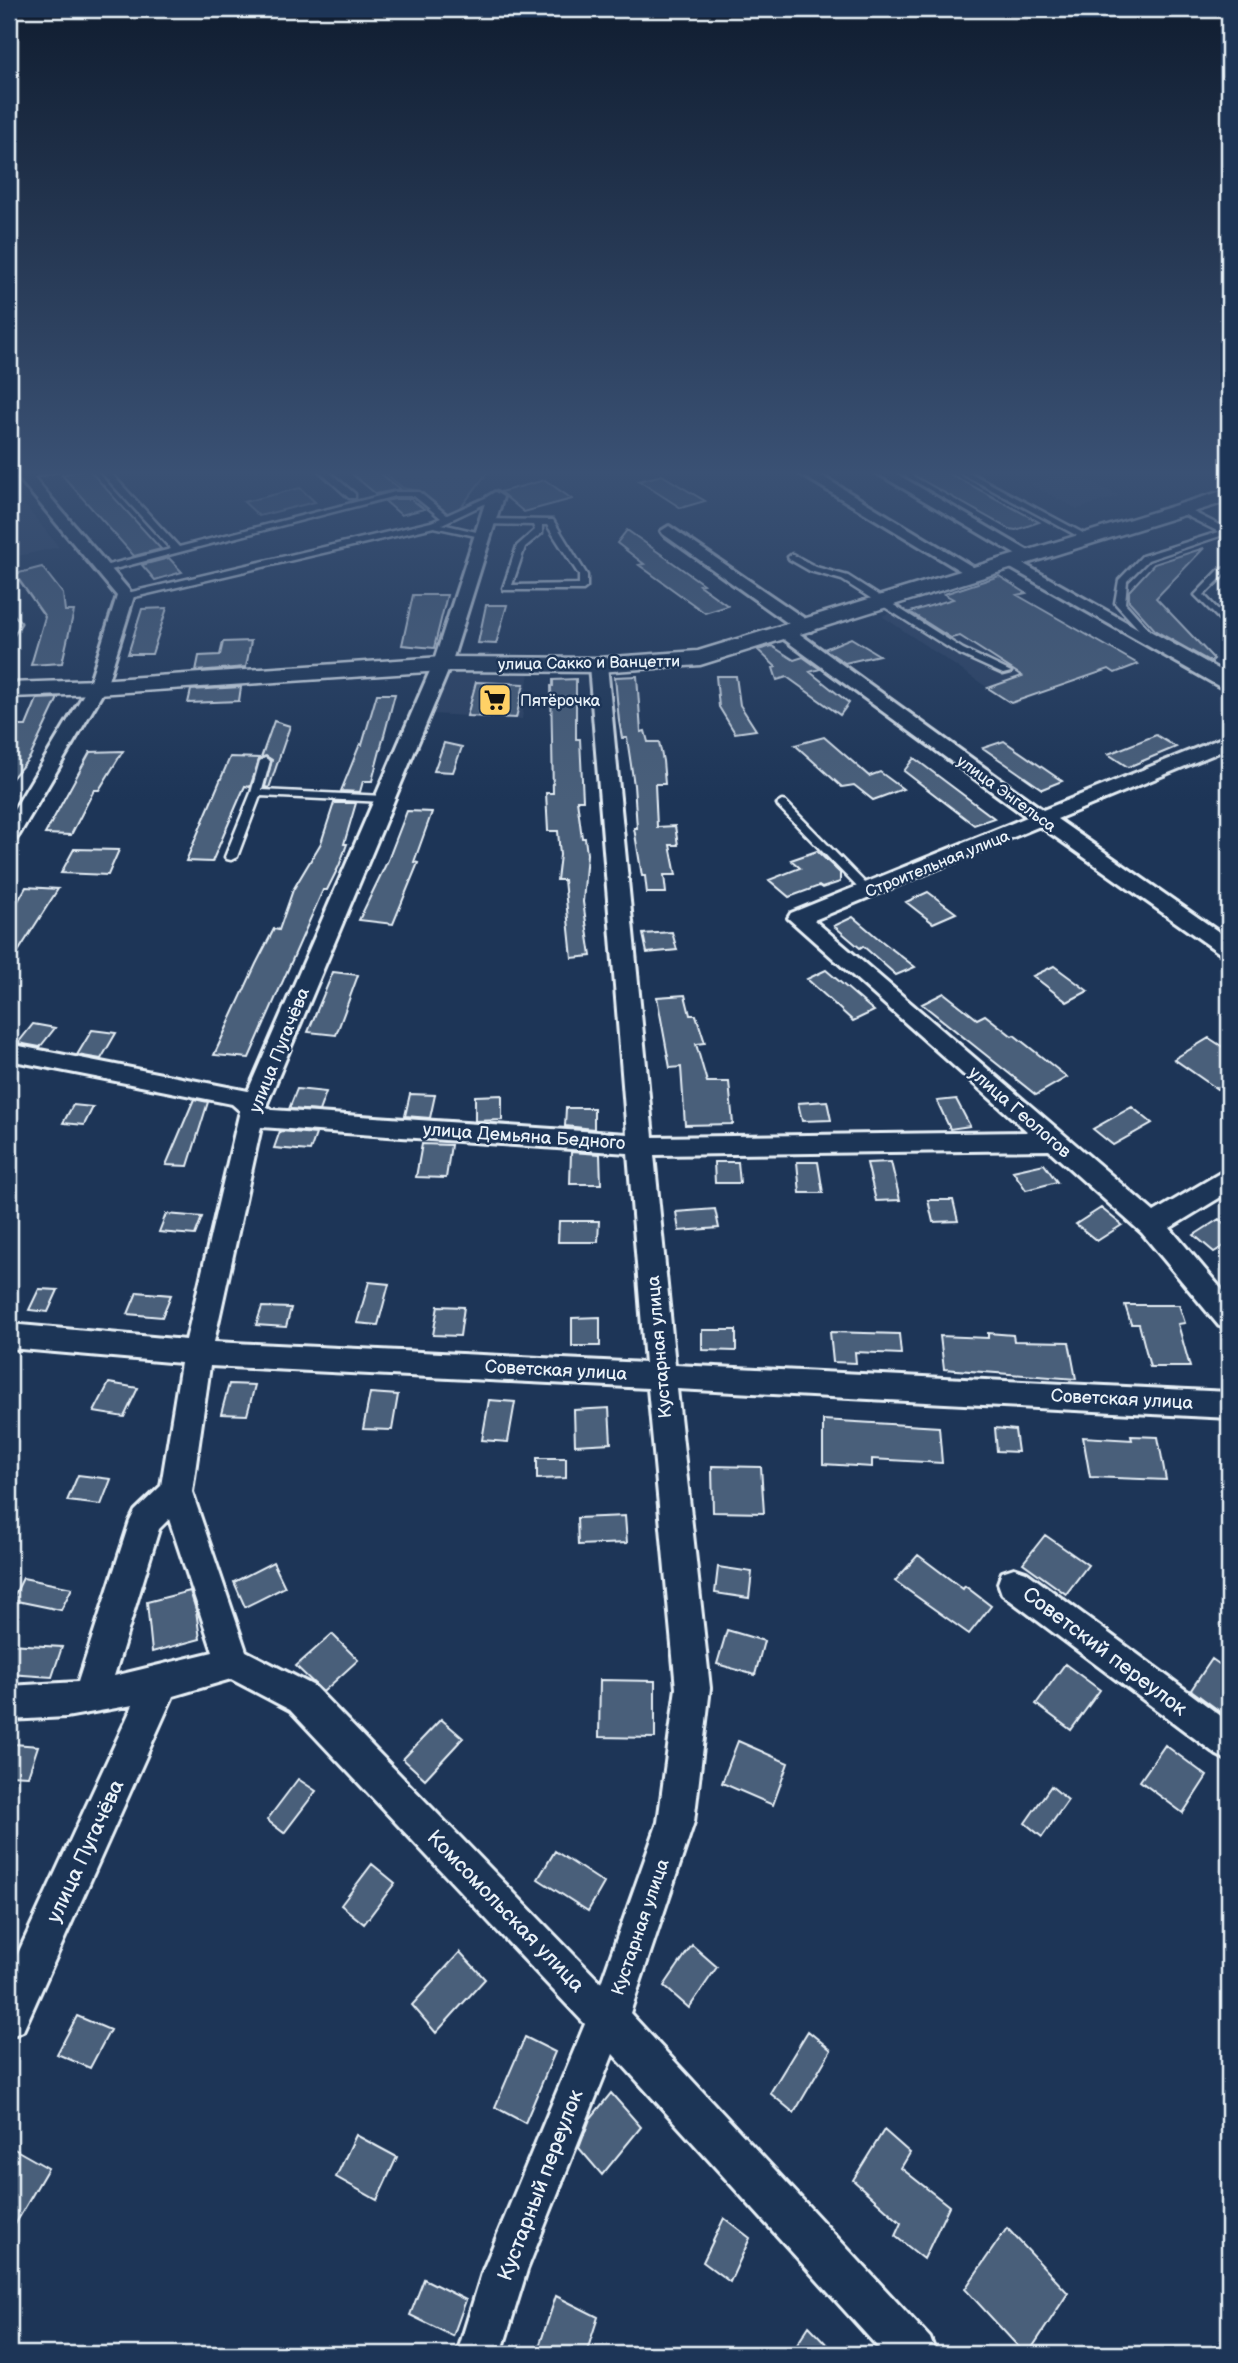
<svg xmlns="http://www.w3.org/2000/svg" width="1238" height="2363" viewBox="0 0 1238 2363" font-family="'Balsamiq Sans',sans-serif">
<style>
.built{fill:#2a4162}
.green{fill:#374d6c;stroke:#909fb2;stroke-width:2}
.building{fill:#495e7a;stroke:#e8f1f8;stroke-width:2}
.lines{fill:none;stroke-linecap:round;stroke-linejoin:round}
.service-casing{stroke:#e8f1f8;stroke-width:5}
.minor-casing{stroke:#e8f1f8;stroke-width:6}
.tertiary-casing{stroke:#e8f1f8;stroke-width:5}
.service{fill:#1d3557;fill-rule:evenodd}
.minor{fill:#1d3557;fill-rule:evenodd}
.tertiary{fill:#1d3557;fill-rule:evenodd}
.labels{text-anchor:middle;stroke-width:5;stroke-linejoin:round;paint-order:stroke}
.far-street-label{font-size:16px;fill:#e8f1f8;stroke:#1d3557}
.far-poi-label{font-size:16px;fill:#e8f1f8;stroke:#1d3557;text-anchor:start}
.street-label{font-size:18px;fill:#e8f1f8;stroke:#1d3557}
.near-street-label{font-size:21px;fill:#e8f1f8;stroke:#1d3557}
</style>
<rect width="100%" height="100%" fill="#1d3557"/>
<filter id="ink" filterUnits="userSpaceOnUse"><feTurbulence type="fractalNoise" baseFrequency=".0143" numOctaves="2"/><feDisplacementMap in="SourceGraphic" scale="14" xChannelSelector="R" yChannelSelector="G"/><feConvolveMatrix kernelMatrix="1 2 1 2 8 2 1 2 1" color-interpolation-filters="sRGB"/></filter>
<g filter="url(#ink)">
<!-- built -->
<path class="built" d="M1045,470h13l6,4 8,-2 47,24 -42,13 -47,-25 25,-8z
M9,486l50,61 -50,11z
M939,593l142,85 -68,27 -131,-89z
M451,668l78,4 -7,47 -90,-5z"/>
<!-- green -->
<path class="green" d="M381,470h108l-27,36 -13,8 -30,-23 -16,-3z
M300,488l15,14 -56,14 -15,-14z"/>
<!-- building -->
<path class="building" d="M81,470h8l72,79 -27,7 -72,-81z
M347,470h29l24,19 -24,5z
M904,470h39l96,52 -23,8 -7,-1z
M662,475l23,14 20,12 -24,7 -42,-27z
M545,480l27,19 -48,13 -24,-20z
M395,499h16l13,10 -23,6 -16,-14z
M627,530l76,54 -4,1 29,21 -23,7 -66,-48 5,-1 -27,-21z
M1204,548l-48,50 58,61 -3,3 -55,-31 -27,-30v-10l25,-27z
M169,558l13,14 -27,8 -13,-15z
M42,567l21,27 2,17h9l-12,52 -31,2 14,-48 -30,-43z
M999,576l27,17 -9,2 121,69 -23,9 -6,-4 -98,34 -23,-15 34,-12 -62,-40 -9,2 -41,-26 43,-13 -9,-5z
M413,595h34l-13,53 -32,-3z
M486,605h21l-11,39 -18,-1z
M167,608l-15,46h-24l14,-45z
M851,638l28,17 -34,8 -21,-14z
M251,641l-5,26 -50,4 3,-15 21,-1 3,-13z
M772,646l22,14 9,-3 17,12 -10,3 39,31 -9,12 -53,-38 -10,3 -4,-12 3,-1 -18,-17z
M637,676l4,56 4,-1 3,11h11l4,19 2,23h-10l2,43 18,-1 3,19h-8l6,30h-12l2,18h-19l-2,-17h-3l-8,-48h3l-3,-43 -7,-47h-5l-3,-17 -4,-44z
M716,676h20l4,29 16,25 -21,3 -16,-26z
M576,679v60h4l3,61h-6l5,38h3l2,16 -4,48 8,54 -19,2 -8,-78h-7l3,-25 -2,-24h-10l-2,-38h7l-2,-107h2v-6z
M476,682l48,2 -8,34 -49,-2z
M241,687l-2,14 -51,2 3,-13z
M377,694h18l-23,87h-9l-3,11 -19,-1 19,-47 2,1z
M58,698l-28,59 -21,25v-38l8,-18h9l11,-27z
M274,721l16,5 -21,62 -4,-1 7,-27 -6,-4 -5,2z
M1156,735l20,12 -48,20 -20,-13z
M824,737l45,39 11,-4 23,17 -30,11 -19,-15 -12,2 -47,-42z
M1004,741l58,40 -20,8 -59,-41z
M444,743l18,4 -9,25 -19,-1z
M123,751l-24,39h-5l-23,45 -26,-1 45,-82z
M230,757l30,1 -10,29 -5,-1 -5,11 -28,65 -26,-1z
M914,758l80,60 -20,7 -70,-54z
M334,803h22l-12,41h3l-8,22 -12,24h-4l-74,168 -35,-3 42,-91 18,-35 5,1 14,-40 28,-47z
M407,811l25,1 -18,50 4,1 -25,61 -34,-4 29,-60z
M74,849l45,1 -11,25 -47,-2z
M817,851l23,22v9l-18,6 -3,-2 -30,11 -20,-17 31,-12 -9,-8z
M26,887l32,2 -49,77v-49z
M928,892l28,21 -23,10 -27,-21z
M853,917l26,22 36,28 -19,8 -33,-29 -3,2 -26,-22z
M672,932l5,18 -30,3 -4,-19z
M1054,966l34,25 -21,11 -34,-26z
M826,970l48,41 -21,10 -46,-42z
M333,972l25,3 -22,60 -28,-3z
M944,993l33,26 8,-4 27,21 2,-1 53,42 -31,18 -114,-91z
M685,995l5,20h6l9,28 -9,1 11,38h22l4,42 -48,1 -4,-58 -11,1 -13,-71z
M33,1024l22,4 -15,19 -22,-4z
M92,1030l24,3 -15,26 -24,-4z
M1209,1038l20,13v30l-12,8 -43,-30z
M297,1089l29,3 -7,19 -30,-2z
M410,1094l25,1 -5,23 -25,-2z
M502,1095v25l-27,1v-25z
M194,1099l14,3 -20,64 -22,-1z
M956,1099l14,27 -20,3 -13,-28z
M827,1101l4,19 -29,1 -4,-18z
M73,1105l20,2 -9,18 -21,-2z
M1132,1107l20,16 -39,22 -20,-16z
M566,1108h28v21l-29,-3z
M280,1131l36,3 -6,17 -36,-3z
M422,1144l29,1 -5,33 -30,-1z
M571,1152l29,2 1,30h-31z
M714,1162h24l2,21h-25z
M797,1162h21l5,31h-23z
M891,1162l9,38 -24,1 -9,-38z
M1044,1164l13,18 -31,8 -13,-19z
M928,1200h25l5,21 -25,1z
M1101,1208l21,17 -25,16 -21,-17z
M715,1209l4,19 -40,3 -3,-19z
M166,1214l36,3 -7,18 -36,-3z
M1219,1219l10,9v15l-15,9 -20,-17z
M559,1221h40l-1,21h-40z
M369,1282l20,2 -11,41 -21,-2z
M39,1289l19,1 -10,22 -19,-2z
M137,1292l34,3 -9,22 -34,-3z
M1125,1305h54l6,18 -7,1 12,43h-40l-11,-43h-8z
M438,1306l26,1 -4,29 -27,-1z
M262,1307l29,1 -5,19 -30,-2z
M600,1317v29h-28v-28z
M702,1330h34v21l-34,-1z
M830,1332l69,2 2,20 -46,-2 1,11 -23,-1z
M988,1333l25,2 1,6 55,1 7,37 -132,-10 -4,-33 48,2z
M109,1383l29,5 -14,29 -30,-5z
M229,1384l26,1 -8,30 -26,-1z
M370,1393l28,2 -6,35 -29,-1z
M489,1400l26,2 -7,40 -26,-2z
M609,1408l2,35 -36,2 -1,-35z
M823,1420l116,7 3,36 -70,-4v8l-49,-3z
M995,1428l20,2 3,22 -21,-1z
M1131,1436l27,1 8,43 -76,-3 -7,-40 49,3z
M537,1458h29v20l-29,1z
M712,1466l49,1 3,46 -51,-1z
M78,1475l33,4 -10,26 -34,-4z
M625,1516l2,27 -49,2 -1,-27z
M1045,1535l43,30 -22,29 -43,-31z
M918,1555l45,34 2,-3 26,20 -22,28 -74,-53z
M273,1562l12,25 -40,20 -11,-25z
M718,1567l34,5 -3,26 -34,-5z
M23,1578l49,10 -11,22 -49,-10z
M190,1591l6,19 4,29 -48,13 -5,-50z
M727,1630l37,11 -9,34 -38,-11z
M332,1634l26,26 -35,32 -27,-26z
M9,1644l53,3 -10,30 -43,-3z
M1212,1659l17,12v47l-38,-28z
M1065,1664l35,26 -29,40 -35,-26z
M600,1680l55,1v57l-56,-1z
M441,1719l22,19 -38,41 -22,-20z
M738,1741l50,22 -15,42 -51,-22z
M14,1744l24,2 -10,30 -19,-1v-16z
M1165,1745l42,31 -24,37 -43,-32z
M298,1779l18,12 -32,42 -17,-13z
M1051,1786l17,14 -26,37 -17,-14z
M555,1851l49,32 -16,28 -50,-32z
M372,1864l23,19 -31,41 -23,-19z
M692,1945l25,22 -28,41 -25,-22z
M460,1952l25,27 -49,54 -24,-28z
M77,2016l33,14 -20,38 -33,-14z
M808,2031l23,19 -37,63 -24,-20z
M525,2037l30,15 -30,71 -30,-16z
M611,2093l30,34 -39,48 -23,-27 11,-29z
M884,2130l26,23 -9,15 48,38 -25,53 -29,-23 6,-13 -48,-43z
M356,2135l41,22 -20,43 -41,-23z
M9,2146l39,22 -39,67z
M724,2218l26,20 -20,44 -27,-20z
M1007,2228l61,65 -40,61h-3l-60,-65z
M424,2279l42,21 -13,36 -43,-21z
M556,2296l42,21 -12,37h-31l-16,-7z
M809,2326l27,28h-45z"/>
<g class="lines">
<defs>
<path id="service" d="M45,470h16l-36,9 -4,-2z
M99,470h9l71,77 216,-55h24l28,23 45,-20 7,2 -57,27 43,10v4l-51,-11 -308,72 -3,-1v-4l308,-72 10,-4 -27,-22h-19l-292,76 -3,-1v-4l71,-18z
M318,470h9l28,24v4h-6z
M955,470h10l129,69 -7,2z
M1179,508h6l44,22v3l-81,27 -21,21 -2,22 25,28 79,44v7l-85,-47 -29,-32 4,-23 23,-24 77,-24 -40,-20z
M487,519l66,1 34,55v12l-4,3h-79l-1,-2 14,-42 18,-16 -2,-5 -49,-1v-4zM542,525h5l32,50v9l-67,1 13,-38 17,-14z
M792,554l24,13 32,9 115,73 48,23 -8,2 -46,-21 -115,-73 -32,-9 -21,-12 -1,-2z
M1229,567v6l-4,1 -21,21 25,26v8l-34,-34 24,-25z
M9,612l11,11 -8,13 -3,1z
M265,758l5,3 -8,29 122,6 5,3 -5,3 -124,-6 -23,61 -6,3 -4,-1 -2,-2 26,-64 9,-32z
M782,801l4,1 85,87v4h-8l-85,-87 -1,-2z"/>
<path id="minor" d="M12,470h15l107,126 -28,91 -87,148 -3,4 -7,2v-23l79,-131 29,-91z
M794,470h18l171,103 -2,3h-12z
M872,470h18l149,87 -2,3h-12z
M495,492l8,5 -52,167 -185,442 6,4 355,24 -38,-469 3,-4 6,-1 9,5 46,472 375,-5 -240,-214 3,-5 236,-96 -246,-180 -3,-4 3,-4h12l250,181 186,-75v13l-172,71 172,120v17l-8,-2 -181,-128 -226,94 340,292 66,-39 9,-3v22l-59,36 59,70v31l-10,-3 -77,-93 -93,-83 -395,5 21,210 554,27v26l-552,-29 33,299 -16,134 -64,191 300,325 6,16h-52l-271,-300 -86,216 -26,84h-44l26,-84 102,-246 -295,-314 -59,-31 -58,17 -150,335 -14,6v-64l124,-268 -67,12 -57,3v-34l69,-4 52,-161 5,-10 26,-25 20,-123 -172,-15v-24l177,16 54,-229 -8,-7 -223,-44v-16l239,47 185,-427 54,-167zM261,1127l367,26 17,210 -431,-21zM210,1366l438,22 28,300 -18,134 -57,161 -287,-297 -68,-35 -54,-159zM169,1519l44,133 -99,24 45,-147z
M669,526l142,97 3,4 -3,4h-12l-136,-97 -2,-3z
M1013,558l216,122v12l-222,-126 -2,-3z
M1014,1568l12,4 203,150v39l-12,-6 -215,-161 -4,-11 4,-11z"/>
<path id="tertiary" d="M1229,489v12l-529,164 -102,7 -156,-1 -345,23 -88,3v-14l88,-3 345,-23 156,1 100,-7z"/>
</defs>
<!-- service casing -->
<use href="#service" class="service-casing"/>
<!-- minor casing -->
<use href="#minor" class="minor-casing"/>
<!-- tertiary casing -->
<use href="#tertiary" class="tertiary-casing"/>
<!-- service -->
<use href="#service" class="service"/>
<!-- minor -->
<use href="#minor" class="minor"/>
<!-- tertiary -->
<use href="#tertiary" class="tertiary"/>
</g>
</g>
<!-- sky -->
<linearGradient id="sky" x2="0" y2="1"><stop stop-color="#101d30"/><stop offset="0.59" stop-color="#3a5174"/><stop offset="1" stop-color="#3a5174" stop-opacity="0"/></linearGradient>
<rect width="1238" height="801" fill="url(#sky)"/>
<!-- icons -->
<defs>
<symbol id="supermarket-square" viewBox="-11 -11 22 22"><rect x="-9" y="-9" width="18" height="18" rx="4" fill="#ffd166" stroke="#1d3557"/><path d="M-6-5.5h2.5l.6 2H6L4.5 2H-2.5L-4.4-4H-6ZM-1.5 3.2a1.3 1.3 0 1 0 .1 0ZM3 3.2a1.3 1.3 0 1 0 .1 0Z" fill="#111"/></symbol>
</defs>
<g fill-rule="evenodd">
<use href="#supermarket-square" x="476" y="681" width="38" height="38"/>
</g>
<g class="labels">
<!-- far-street labels -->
<g class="far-street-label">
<text transform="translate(589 662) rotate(-1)" y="6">улица Сакко и Ванцетти</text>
<text transform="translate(1007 793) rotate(36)" y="6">улица Энгельса</text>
<text transform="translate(937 863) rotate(-22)" y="6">Строительная улица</text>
</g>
<!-- far-poi labels -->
<g class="far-poi-label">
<text x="520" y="706">Пятёрочка</text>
</g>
<!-- street labels -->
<g class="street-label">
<text transform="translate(279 1050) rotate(-68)" y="6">улица Пугачёва</text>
<text transform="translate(1020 1112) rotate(41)" y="6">улица Геологов</text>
<text transform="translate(524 1136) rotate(4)" y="6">улица Демьяна Бедного</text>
<text transform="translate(659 1347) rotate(-95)" y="6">Кустарная улица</text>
<text transform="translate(556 1370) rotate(3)" y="6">Советская улица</text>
<text transform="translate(1122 1399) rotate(3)" y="6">Советская улица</text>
<text transform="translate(640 1927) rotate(-71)" y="6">Кустарная улица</text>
</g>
<!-- near-street labels -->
<g class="near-street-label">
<text transform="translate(1105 1651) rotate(37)" y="7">Советский переулок</text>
<text transform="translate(85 1851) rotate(-65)" y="7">улица Пугачёва</text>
<text transform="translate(506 1911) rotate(46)" y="7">Комсомольская улица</text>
<text transform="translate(540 2185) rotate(-69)" y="7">Кустарный переулок</text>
</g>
</g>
<!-- margin -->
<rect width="1238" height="2363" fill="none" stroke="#1d3557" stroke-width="35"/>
<rect x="18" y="18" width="1203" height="2328" fill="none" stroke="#e8f1f8" stroke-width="2.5" filter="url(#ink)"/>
</svg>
